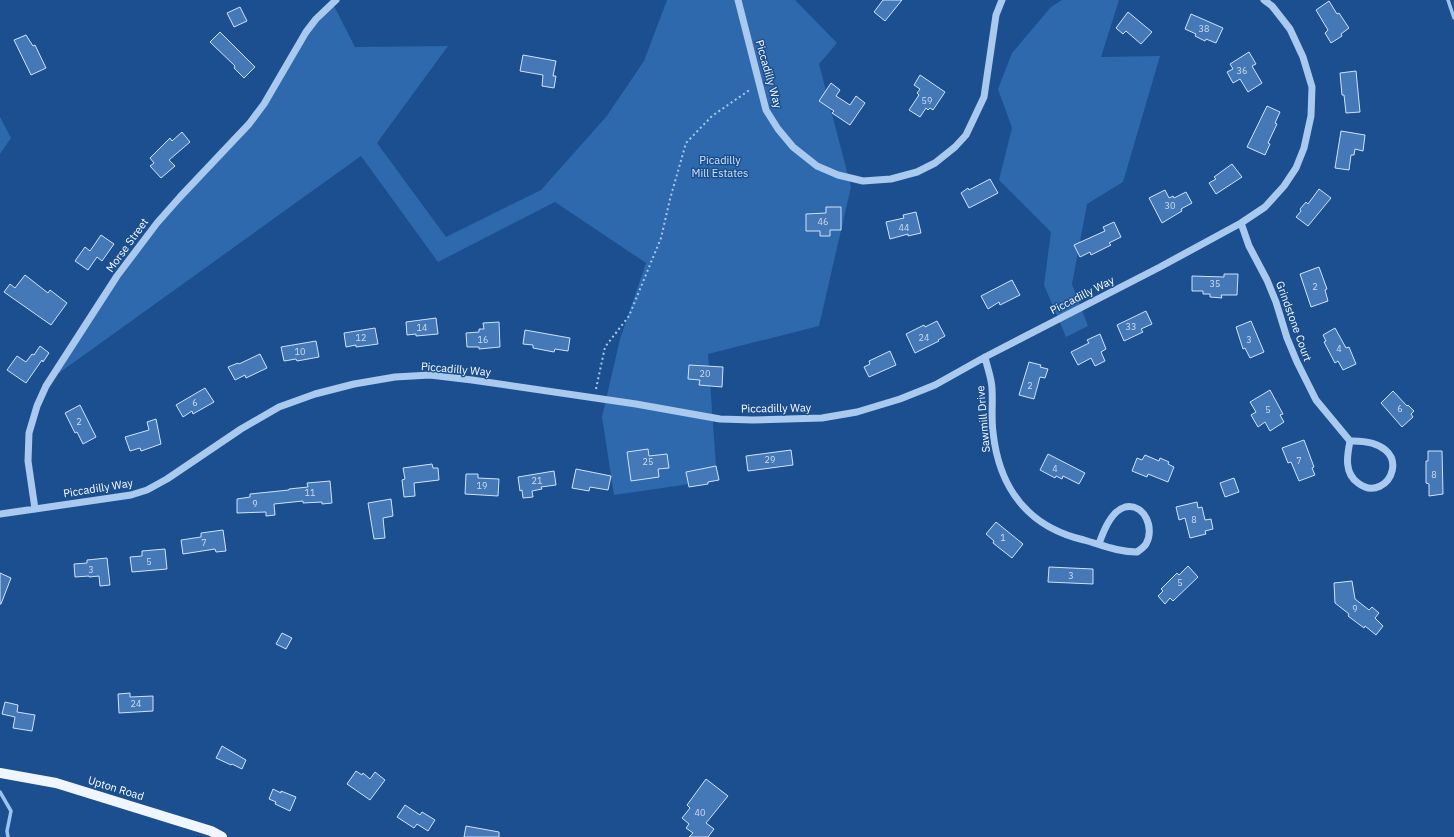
<svg xmlns="http://www.w3.org/2000/svg" width="1454" height="837" viewBox="0 0 1454 837" font-family="'IBM Plex Sans',sans-serif">
<style>
.green{fill:#2e69ad}
.lines{fill:none;stroke-linecap:round;stroke-linejoin:round}
.stream{stroke:#9cc4f0;stroke-width:3.5}
.building{fill:#4478b7;stroke:#cfe3fa}
.path{stroke:#a9c9ee;stroke-width:2;stroke-dasharray:2 3;stroke-linecap:butt}
.minor{stroke:#a9c9ee;stroke-width:7}
.major{stroke:#f0f6ff;stroke-width:10}
.labels{text-anchor:middle;stroke-width:3;stroke-linejoin:round;paint-order:stroke}
.number-label{font-size:9px;fill:#d0dded}
.street-label{font-size:11px;fill:#fff;stroke:#1b4f8f}
.park-label{font-size:11px;fill:#cfe3fa;stroke:#1b4f8f}
</style>
<rect width="100%" height="100%" fill="#1b4f8f"/>
<!-- green -->
<path class="green" d="M667,0h128l42,43 -18,21 32,123 -32,139 -111,28 9,126 -103,15 -12,-78 18,-78 26,-76 -91,-61 -117,60 -77,-106 -309,222 96,-143 101,-111 48,-77 36,-43 22,43 93,-1 -71,97 69,94 95,-47 65,-73 38,-56z
M1062,0h57l-18,57 59,-1 -37,126 -36,22 -15,80 16,42 -22,11 -22,-52 7,-53 -52,-52 13,-52 -14,-39 14,-36 39,-46z
M0,117l11,21 -11,16z"/>
<g class="lines">
<!-- stream -->
<path class="stream" d="M1448,0l6,18
M0,792l11,19 -4,20 1,6"/>
</g>
<!-- building -->
<path class="building" d="M883,0h19l-17,21 -11,-9z
M1329,1l8,13 2,-1 10,15 -8,6 1,2 -11,7 -6,-10 3,-3 -12,-20z
M240,7l7,14 -13,6 -7,-14z
M1128,12l24,20 -11,12 -15,-13 -3,3 -7,-6z
M1191,14l32,14 -7,15 -10,-4 -1,2 -10,-5 1,-2 -11,-5z
M220,32l35,35 -11,11 -10,-10 1,-2 -25,-24z
M26,35l7,11 2,-1 11,23 -15,7 -17,-35z
M1249,52l7,12 -4,2 10,17 -14,9 -8,-13 -7,4 -6,-11 6,-3 -3,-5z
M523,55l33,6 -3,15h3l-2,12 -12,-2 1,-11 -23,-4z
M1356,71l4,41 -14,1 -2,-18h-2l-2,-22z
M920,75l25,17 -12,18 -3,-2 -2,2 -2,-2 -6,9 -11,-7 10,-15 -2,-2 3,-4 -6,-4z
M831,83l9,7 -4,6 14,9 6,-9 9,7 -15,22 -18,-12 2,-2 -15,-10z
M1267,106l13,6 -5,11 2,1 -9,19 2,1 -5,11 -18,-8z
M1341,131l24,4 -2,16 -8,-2 -1,6h-3l-2,15 -14,-2z
M182,132l8,10 -21,18 6,6 -14,12 -11,-12 4,-3 -4,-5 20,-20 2,3z
M1232,164l10,13 -26,17 -7,-11 7,-4 -2,-2z
M990,179l8,14 -29,15 -8,-15 7,-5 1,2z
M1319,189l12,9 -23,28 -12,-9 5,-6 -1,-2 6,-7 2,2z
M1165,190l4,8 4,-2 1,2 12,-6 6,11 -11,6 1,2 -20,12 -13,-25z
M826,207h15v23h-11v6h-10v-5h-14v-17l20,-1z
M916,212l5,21 -13,3v-2l-18,5 -4,-17 18,-4 -1,-3z
M1114,222l7,15 -12,6 2,2 -20,10 -1,-3 -10,5 -6,-12 31,-14 -2,-4z
M101,235l13,9 -12,17 -5,-4 -9,13 -13,-9 10,-14 5,4z
M1319,267l8,22 -2,1 3,11 -17,6 -11,-33z
M1224,274h14l-1,21h-16l1,3 -12,-1v-3h-7v-3h-11v-15l32,1z
M25,275l23,18 2,-3 17,13 -16,22 -47,-33 6,-8 5,4z
M1012,280l8,15 -20,10 -1,-3 -11,7 -7,-13z
M1146,311l6,13 -11,5 2,3 -19,9 -7,-16z
M436,318l2,16 -22,2v-2l-9,1 -1,-13z
M937,321l8,15 -7,4 1,1 -24,12 -9,-19 18,-9 1,2z
M1251,321l13,31 -14,6 -5,-10 -2,1 -7,-22z
M499,322l1,25 -21,2v-2h-12l-1,-14 13,-1v-3h5l-1,-6z
M375,328l3,16 -22,3v-2l-10,2 -2,-14z
M1335,328l11,20 3,-1 7,17 -13,6 -5,-9 -3,2 -11,-21 2,-1 -3,-6z
M525,330l45,8 -2,13 -13,-2 -1,3 -21,-4v-3l-10,-1z
M1100,334l6,15 -5,3 4,9 -10,5 -4,-8 -13,7 -7,-13 18,-9 -2,-3z
M316,341l3,16 -22,4 -1,-2 -12,2 -3,-14z
M40,346l9,7 -6,9 -1,-2 -16,23 -19,-13 10,-14 9,6 6,-8 2,1z
M890,351l6,14 -27,12 -5,-10 6,-3 -1,-3z
M260,354l7,14 -21,10 -1,-3 -10,5 -7,-13 10,-4 1,1z
M1029,362l12,3 -1,2 8,2 -3,9 -5,-1 -6,22 -15,-4z
M689,365l34,2 -1,20 -23,-2 1,-5 -12,-1z
M205,388l9,14 -21,12 -1,-3 -9,6 -7,-12z
M1270,390l13,24 -3,1 4,7 -14,9 -5,-9 -7,5 -7,-12 5,-3 -6,-10z
M1393,391l14,15 1,-1 6,6 -3,3 2,3 -11,10 -21,-24z
M80,405l16,32 -13,7 -6,-12 -2,1 -10,-20z
M156,419l5,25 -20,7 -1,-3 -10,3 -5,-14 24,-7 -2,-8z
M1304,440l10,27 -2,1 3,7 -16,6 -8,-19 -3,1 -6,-15z
M648,449l1,7 18,-2 2,14 -11,1 1,8 -28,4 -4,-29z
M791,450l2,15 -45,6 -2,-15z
M1428,451h14l1,43 -14,2v-12l-3,-1v-22h2z
M1048,454l37,19 -6,11 -16,-8 -1,3 -6,-3 -1,2 -15,-8z
M1145,455l14,6 1,-3 9,4 -1,2 6,3 -6,15 -20,-8 -1,3 -15,-6 5,-13 5,2z
M432,464l1,4h5l1,12 -25,3 1,13 -11,1 -2,-17 3,-1 -2,-11z
M716,466l3,14 -11,2v2l-19,3 -3,-15z
M576,469l35,7 -3,14 -18,-3 -1,4 -17,-3z
M554,471l2,14 -15,2 1,2 -10,2 1,6 -10,1 -1,-8 -2,1 -2,-14z
M466,474h12v4l21,1 -1,17 -33,-2z
M1234,478l5,14 -14,5 -5,-14z
M330,481l2,22 -10,1v-2l-19,1v-2l-29,3 1,11 -9,1v-4l-29,1v-14l13,-2v-3l39,-4v-1l19,-2 -1,-4z
M391,499l2,17 -10,2 2,20 -11,1 -6,-36z
M1197,502l1,6 4,-1 3,13 6,-1 2,10 -8,2 1,3 -16,4 -5,-20 -6,2 -3,-13z
M996,522l27,22 -11,14 -19,-15 1,-2 -8,-7z
M223,530l3,21 -10,1 -1,-3 -32,5 -2,-14 20,-3v-4z
M165,549l2,20 -35,3 -2,-15 12,-1v-5z
M107,558l3,27 -10,1 -1,-10 -10,1v-1l-14,1 -1,-13 13,-1v-3z
M1188,566l10,11 -25,24 -3,-3 -5,6 -7,-8 5,-5 -2,-2 16,-16 2,2z
M1049,567l44,2v15l-45,-2z
M0,573l11,5 -10,26h-1z
M1352,581l3,18 14,11 3,-3 7,6 -4,5 8,8 -7,9 -11,-9 -1,2 -16,-12 1,-2 -14,-11 -1,-20z
M282,633l10,5 -6,11 -10,-5z
M130,693v4l23,-1v15l-34,2 -1,-19z
M5,702l13,3 -1,7 18,3 -3,16 -19,-3 2,-11 -13,-3z
M222,746l24,14 -4,9 -10,-5 -1,1 -15,-7z
M356,771l6,4 1,-2 7,6 5,-7 10,8 -15,20 -23,-16z
M706,779l22,17 -22,27 8,6 -6,8h-19l4,-4 -7,-5 3,-4 -7,-6 8,-10 -3,-3z
M273,789l8,4v-2l15,6 -6,14 -15,-7 1,-2 -7,-3z
M405,805l15,10 2,-3 13,8 -7,11 -11,-7 -3,4 -17,-11z
M466,826l33,6v5h-35z"/>
<g class="lines">
<!-- path -->
<path class="path" d="M596,389l9,-42 24,-31 32,-78 9,-39 16,-56 26,-27 39,-27"/>
<!-- minor -->
<path class="minor" d="M738,0l28,110 12,19 15,18 24,19 21,9 25,6 28,-2 26,-7 18,-9 20,-16 11,-12 18,-38 12,-82 6,-15
M1241,223l8,23 18,34 9,22 11,36 10,24 19,38 34,41c-3,15 -6,32 8,42 31,24 63,-44 -8,-42
M985,357c2,10 7,22 7,32 1,14 -1,29 1,43 6,56 35,95 91,108 18,5 34,12 53,12 3,-2 7,-5 9,-8 9,-15 -1,-41 -21,-37 -14,4 -22,25 -26,37
M35,509l96,-14 16,-5 20,-11 74,-50 38,-22 36,-13 39,-10 41,-7 35,-2 42,5 164,24 84,15 33,1 69,-2 35,-6 43,-13 35,-14 50,-28 175,-90 81,-44 24,-16 19,-21 12,-18 8,-20 7,-32 1,-29 -9,-30 -13,-28 -18,-23 -8,-6
M0,514l35,-5 -7,-48 1,-28 8,-27 9,-20 71,-110 40,-53 23,-26 69,-73 15,-20 42,-72 10,-13 20,-19"/>
<!-- major -->
<path class="major" d="M0,773l56,10 155,48 11,6"/>
</g>
<g class="labels">
<!-- number labels -->
<g class="number-label">
<text x="1204" y="32">38</text>
<text x="1242" y="74">36</text>
<text x="927" y="104">59</text>
<text x="1170" y="209">30</text>
<text x="823" y="225">46</text>
<text x="904" y="231">44</text>
<text x="1215" y="287">35</text>
<text x="1315" y="290">2</text>
<text x="1131" y="330">33</text>
<text x="422" y="331">14</text>
<text x="361" y="341">12</text>
<text x="924" y="341">24</text>
<text x="483" y="343">16</text>
<text x="1249" y="343">3</text>
<text x="1339" y="352">4</text>
<text x="300" y="355">10</text>
<text x="705" y="377">20</text>
<text x="1030" y="389">2</text>
<text x="195" y="406">6</text>
<text x="1400" y="412">6</text>
<text x="1268" y="413">5</text>
<text x="79" y="425">2</text>
<text x="770" y="463">29</text>
<text x="1299" y="464">7</text>
<text x="648" y="465">25</text>
<text x="1055" y="472">4</text>
<text x="1434" y="478">8</text>
<text x="537" y="484">21</text>
<text x="482" y="489">19</text>
<text x="310" y="496">11</text>
<text x="255" y="507">9</text>
<text x="1194" y="523">8</text>
<text x="1003" y="541">1</text>
<text x="204" y="546">7</text>
<text x="149" y="565">5</text>
<text x="91" y="573">3</text>
<text x="1071" y="579">3</text>
<text x="1180" y="586">5</text>
<text x="1355" y="612">9</text>
<text x="136" y="707">24</text>
<text x="700" y="816">40</text>
</g>
<!-- street labels -->
<g class="street-label">
<text transform="translate(769 74) rotate(74)" y="4">Piccadilly Way</text>
<text transform="translate(127 245) rotate(-54)" y="4">Morse Street</text>
<text transform="translate(1082 295) rotate(-27)" y="4">Piccadilly Way</text>
<text transform="translate(1294 321) rotate(70)" y="4">Grindstone Court</text>
<text transform="translate(456 369) rotate(5)" y="4">Piccadilly Way</text>
<text transform="translate(776 408) rotate(-1)" y="4">Piccadilly Way</text>
<text transform="translate(983 419) rotate(-95)" y="4">Sawmill Drive</text>
<text transform="translate(98 488) rotate(-9)" y="4">Piccadilly Way</text>
<text transform="translate(116 788) rotate(17)" y="4">Upton Road</text>
</g>
<!-- park labels -->
<g class="park-label">
<text x="720" y="164">Picadilly<tspan x="720" dy="13">Mill Estates</tspan></text>
</g>
</g>
</svg>
